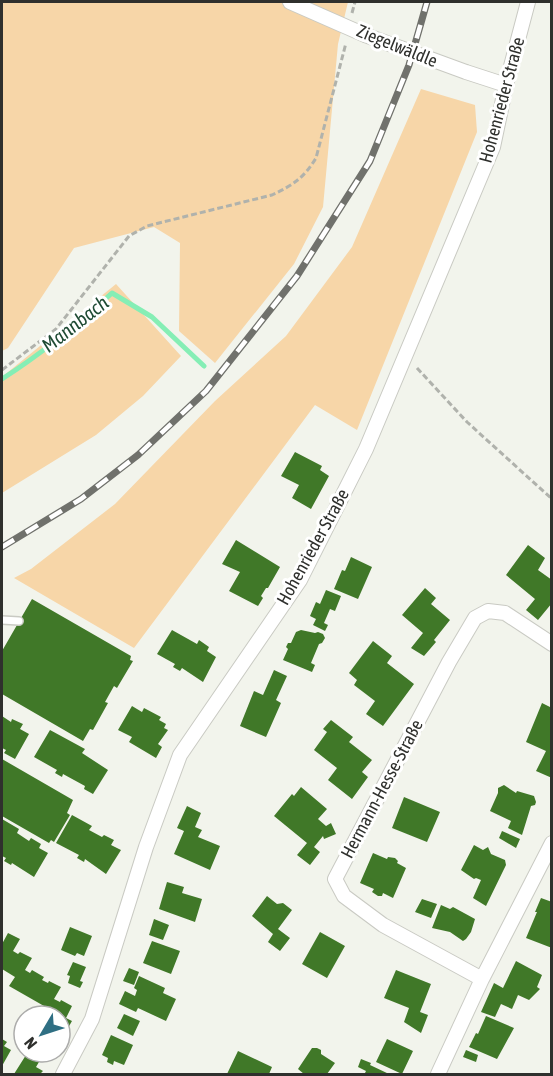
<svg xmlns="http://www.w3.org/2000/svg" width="553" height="1076" viewBox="0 0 553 1076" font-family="'Asap Condensed',sans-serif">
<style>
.green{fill:#f7d6a8}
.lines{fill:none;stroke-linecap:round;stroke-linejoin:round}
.stream{stroke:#85eeb5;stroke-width:5}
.building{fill:#407828}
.lane-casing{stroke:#c9cac3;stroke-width:10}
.street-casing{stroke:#c9cac3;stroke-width:16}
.path{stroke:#b0b2ac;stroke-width:3;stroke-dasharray:6 3;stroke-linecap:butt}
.lane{stroke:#fff;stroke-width:7}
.street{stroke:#fff;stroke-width:14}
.rail-casing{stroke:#70716c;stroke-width:7}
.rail{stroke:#fff;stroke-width:4.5;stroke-dasharray:14;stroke-linecap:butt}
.street-bridge-casing{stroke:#c9cac3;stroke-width:16;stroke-linecap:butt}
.street-bridge{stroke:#fff;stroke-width:14}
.labels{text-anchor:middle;stroke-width:6;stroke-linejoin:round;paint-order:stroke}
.street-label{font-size:18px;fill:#2f302d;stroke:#fff}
.water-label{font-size:20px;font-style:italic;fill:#1f4b34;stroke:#fff}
</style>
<rect width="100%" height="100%" fill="#f2f4ec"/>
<!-- green -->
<path class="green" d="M2,2h346l-10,42 -15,163 -29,57 -79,99 -36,-32 1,-88 -26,-16 -80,21 -66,100 -6,3z
M421,89l54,16 2,27 -120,298 -42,-25 -181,243 -120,-70 17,-9 84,-65 100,-103 71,-65 66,-89z
M116,284l65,72 -38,40 -47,39 -94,58v-116z"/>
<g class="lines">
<!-- stream -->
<path class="stream" d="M2,379c39,-25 75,-54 110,-86l40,24 52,49"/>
</g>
<!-- building -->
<path class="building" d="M295,452l27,14 -2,4 9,6 -18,33 -19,-11 7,-13 -18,-9z
M236,540l44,27 -12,21h-2l-5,8 2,2 -5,8 -29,-15 11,-19 -18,-8z
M528,545l17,13 -7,12 14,10v23l-14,17 -12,-10 9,-11 -29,-24z
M351,557l21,10 -14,32 -24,-10 8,-19 3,1z
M425,588l11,10 -5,6 19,16 -16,20 2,2 -12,14 -13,-8 12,-15 -21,-18z
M326,590l15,6 -6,15 -5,-2 -6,14 4,2 -3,6 -12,-6 3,-6 -6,-3 6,-14 4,2z
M32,599l99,57 -1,4 3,1 -16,27 -3,-2 -9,16 3,1 -15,27 -3,-1 -7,12 -81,-47v-43z
M172,630l25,14 2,-4 10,7 -2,4 9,6 -13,25 -21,-14 -2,3 -7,-4 2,-3 -18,-10z
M301,630l14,3 3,-1 5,2 2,4 -3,5 -3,1 -8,19 4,2 -3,7 -29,-12 5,-11 -2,-2 2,-4h3l5,-11z
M373,641l19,15 -5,7 27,21 -31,42 -17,-12 9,-13 -21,-16 3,-5 -8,-7z
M274,670l13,6 -11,24 5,3 -15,34 -26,-11 14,-35 9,4z
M542,703l10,5v70l-16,-7 10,-20 -20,-9z
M132,706l10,6 2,-4 17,9 -2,3 7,4 -2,4 4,2 -10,14 4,3 -6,11 -27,-16 3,-5 -14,-7z
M2,716l9,6 1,-3 11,5 -3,5 9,5 -14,25 -11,-6 2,-3 -4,-2z
M331,720l22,17 -4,5 23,18 -10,12 6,5 -16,22 -24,-19 9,-12 -23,-18 13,-18 -4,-3z
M50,730l35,19 -3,4 26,17 -15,24 -9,-5 1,-3 -22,-12 -1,3 -7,-4 2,-3 -23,-13z
M2,759l71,41 -6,13 3,2 -16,27 -3,-2 -2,3 -47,-27z
M504,785l12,8 1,-2 17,5 2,6 -1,3 -4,1 -9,29 -14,-7 3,-7 -21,-10 8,-18v-5z
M301,787l26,22 -9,10 8,7 5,-3 5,11 -12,5 -1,-3 -9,11 6,5 -10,13 -13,-10 10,-12 -33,-27 18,-22 2,2z
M404,797l36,15 -13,30 -35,-14z
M187,806l14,7 -6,14 7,3 -4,7 22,9 -10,24 -36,-16 10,-23 -7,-3z
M72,815l20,11 -3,4 13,7 2,-2 10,5 -3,5 10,5 -15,24 -21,-15 -1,3 -7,-4 2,-3 -23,-12z
M2,819l17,10 -2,4 12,8 2,-3 10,6 -2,4 9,5 -14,24 -22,-14 -1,2 -7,-4 2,-3 -4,-2z
M502,831l18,8 -4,9 -17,-10z
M474,845l9,5 5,-3 3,7 14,6 1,5 -20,41 -13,-8 8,-18 -5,-2 -2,1 -13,-9z
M373,853l14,6 1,-2 7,1 3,3 -1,2 9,5 -13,30 -10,-5 -1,3h-4l-6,-4 2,-3 -14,-6z
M167,882l17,5 -2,6 20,6 -7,23 -36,-13z
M267,896l10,8 6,-1 9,7 -14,19 12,9 -10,13 -12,-9 5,-8 -21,-18z
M541,898l11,4v46l-26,-10 11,-26h-2z
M422,899l15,5 -6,14 -16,-6z
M441,905l9,4 3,-2 22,12 -4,13 -5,7 -3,2 -13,-9 -18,-4z
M154,919l15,6 -6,15 -14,-5z
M70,927l22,9 -8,20 -7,-3 -2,3 -14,-6z
M320,932l25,14 -18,32 -25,-14z
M8,933l12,6 -7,12 5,3 2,-2 12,6 -7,12 5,3 2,-3 12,7 -2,3 6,3 1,-2 12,6 -7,12 6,3 1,-2 11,6 -6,12 6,3 -12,21v-26l-22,-1 6,-9 -35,-20 6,-9 -13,-8v-25z
M152,941l28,10 -9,23 -28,-11z
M516,961l26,14 -5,12 3,2 -11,11 -11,-5 -6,14 -11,-5 -6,13 -14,-5 13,-29 9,5z
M73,962l13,5 -6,14 3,1 -3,6 -12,-5 2,-7 -3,-1z
M129,968l10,4 -5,13 -11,-4z
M396,970l35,14 -11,28 8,3 -7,18 -17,-11 5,-14 -25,-10z
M139,976l26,12 -2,5 13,6 -10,22 -28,-13 -2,4 -17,-8 6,-13 10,5 2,-6 -3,-2z
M124,1014l16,7 -7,15 -16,-8z
M486,1016l28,12 -17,31 -28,-12 7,-14 2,1z
M111,1035l22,10 -9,20 -10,-4 -1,4 -6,-3 1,-4 -6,-3z
M2,1039l5,3 -3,4 7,4 -9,16z
M387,1039l26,12 -11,23 -26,-12z
M312,1048h5l4,2v4l14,9 -8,11h-23l-6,-5z
M466,1050l12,5 -2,7 -13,-5z
M238,1051l34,16 -3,7h-42z
M26,1055l13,7 -3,5 7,4 -3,3h-26z
M361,1059l10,4 -1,2 19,9h-20l-4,-1 1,-2 -8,-4z"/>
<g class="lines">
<defs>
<path id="lane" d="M2,620l17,1"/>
<path id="street" d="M290,2l75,33
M466,72l40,13
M482,979l-99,-54 -39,-29 -9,-17 114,-217 26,-44 13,-7 17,2 47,31
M63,1074l29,-55 54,-172 34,-92 120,-175 66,-131 127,-302 13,-62 22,-83
M438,1074l44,-95 70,-136"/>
</defs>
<!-- lane casing -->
<use href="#lane" class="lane-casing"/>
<!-- street casing -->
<use href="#street" class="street-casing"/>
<!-- path -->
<path class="path" d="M352,13l3,-11
M417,368l50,54 85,77
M2,370l54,-41 73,-93 18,-10 125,-31c21,-10 32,-17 44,-37l30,-115"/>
<!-- lane -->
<use href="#lane" class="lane"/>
<!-- street -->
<use href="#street" class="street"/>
<defs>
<path id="rail" d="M2,547l79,-48 57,-44 68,-64 91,-115 73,-115 39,-96 18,-63"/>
</defs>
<!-- rail casing -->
<use href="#rail" class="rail-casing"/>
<!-- rail -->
<use href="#rail" class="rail"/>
<defs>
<path id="street-bridge" d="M365,35l101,37"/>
</defs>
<!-- street-bridge casing -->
<use href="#street-bridge" class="street-bridge-casing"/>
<!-- street-bridge -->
<use href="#street-bridge" class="street-bridge"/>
</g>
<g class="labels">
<!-- street labels -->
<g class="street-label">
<text transform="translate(397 46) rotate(22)" y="6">Ziegelwäldle</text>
<text transform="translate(502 100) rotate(-75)" y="6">Hohenrieder Straße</text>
<text transform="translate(313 547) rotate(-61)" y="6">Hohenrieder Straße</text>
<text transform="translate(382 789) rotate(-62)" y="6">Hermann-Hesse-Straße</text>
</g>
<!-- water labels -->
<g class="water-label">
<text transform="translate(75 324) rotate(-38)" y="7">Mannbach</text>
</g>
</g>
<!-- border -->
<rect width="553" height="1076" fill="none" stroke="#2f302d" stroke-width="6"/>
<!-- north arrow -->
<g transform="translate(42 1034) rotate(231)"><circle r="28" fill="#ffffff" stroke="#acacab" stroke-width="1.5"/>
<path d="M0-4.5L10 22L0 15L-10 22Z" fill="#2f6f83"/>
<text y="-9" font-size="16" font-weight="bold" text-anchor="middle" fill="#2f302d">N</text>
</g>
</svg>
